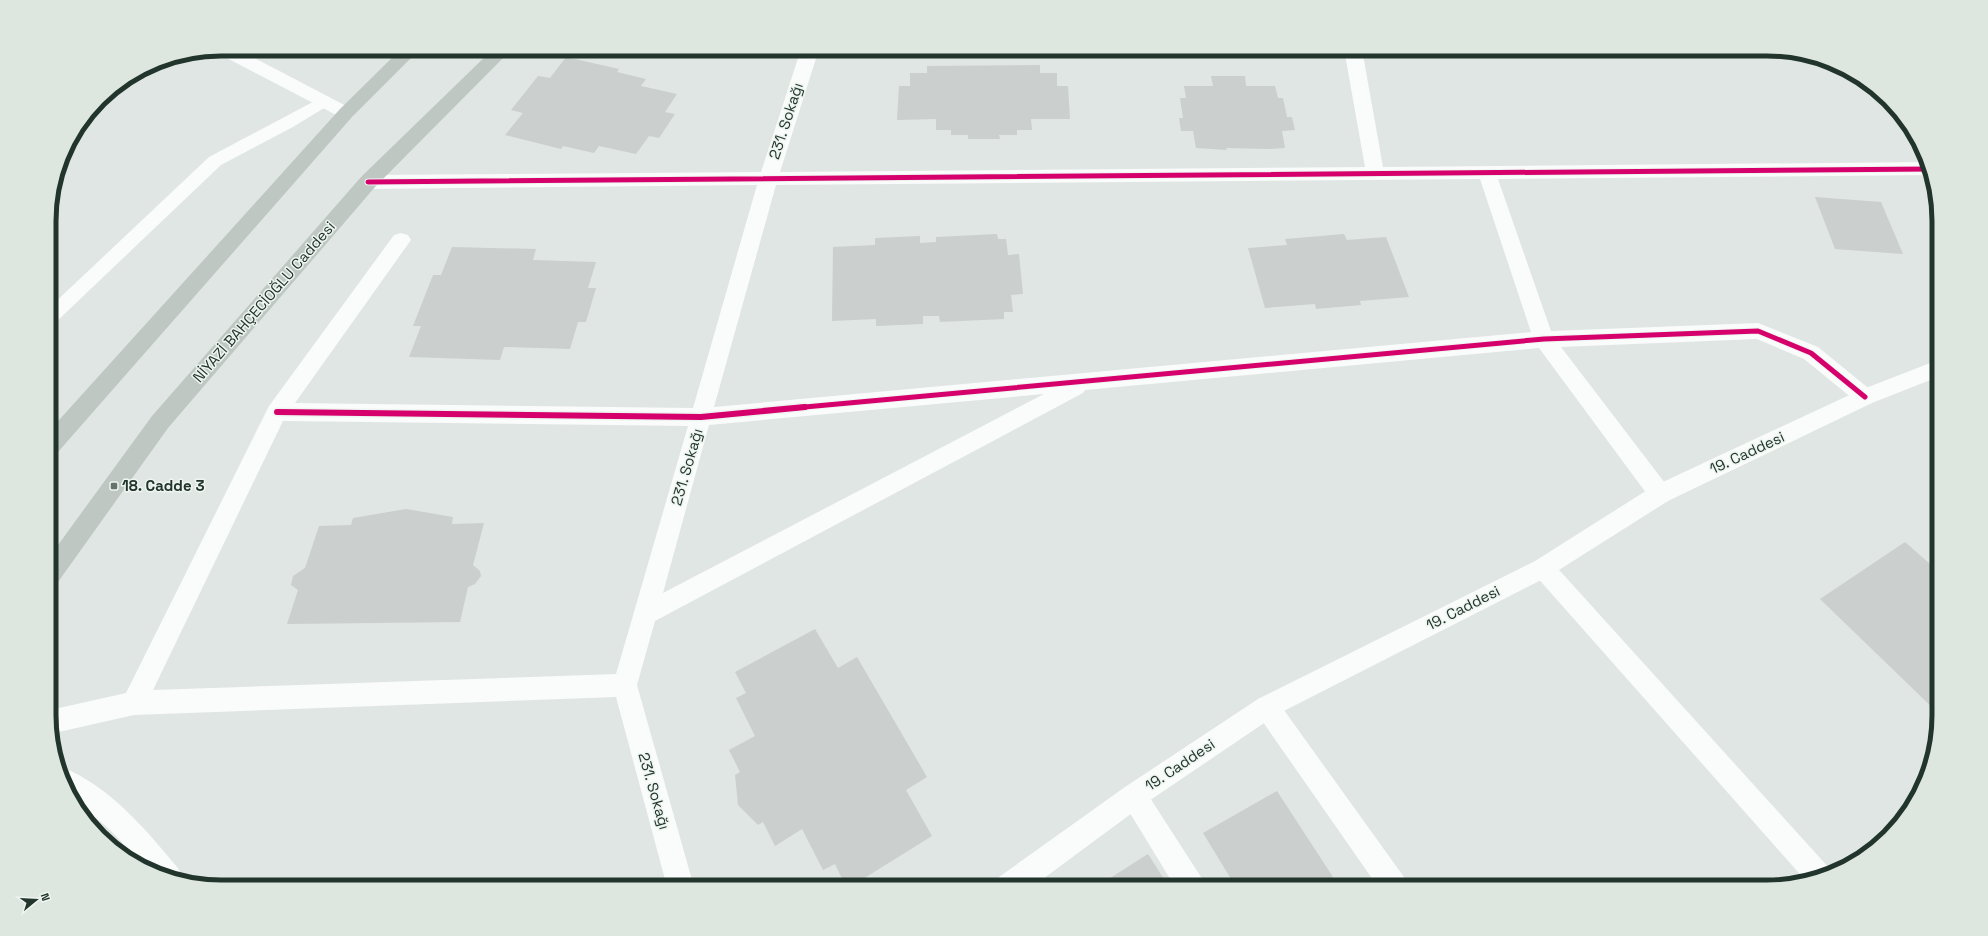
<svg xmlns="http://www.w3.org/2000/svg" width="1988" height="936" viewBox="0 0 1988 936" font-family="'Space Grotesk',sans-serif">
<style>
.building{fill:#cbcfcd}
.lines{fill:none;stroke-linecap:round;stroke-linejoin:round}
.service{fill:#fafbfb;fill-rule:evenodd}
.minor{fill:#fafbfb;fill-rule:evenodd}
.tertiary{fill:#fafbfb;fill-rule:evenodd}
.primary{fill:#bfc7c3;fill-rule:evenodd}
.cycleway-far1-casing{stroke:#eef5f0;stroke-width:7}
.cycleway-casing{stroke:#eef5f0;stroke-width:9}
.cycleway-far1{stroke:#d6006c;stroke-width:5}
.cycleway{stroke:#d6006c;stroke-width:6}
.poi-dot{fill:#64736c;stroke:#eef5f0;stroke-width:1.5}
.labels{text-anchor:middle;stroke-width:3;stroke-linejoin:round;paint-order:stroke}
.street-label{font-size:15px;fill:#22352c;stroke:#eef5f0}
.poi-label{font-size:15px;font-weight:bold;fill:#22352c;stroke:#eef5f0;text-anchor:start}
.rim{fill:none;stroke:#22352c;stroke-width:5}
</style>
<rect width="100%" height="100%" fill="#e0e6e3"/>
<!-- building -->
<path class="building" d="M1672,49h53l3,8 -54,-3z
M566,57l53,12 -2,3 29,7 -5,7 36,8 -12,18 10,2 -16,24 -10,-2 -13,18 -37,-8 -5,7 -31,-7 -2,3 -56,-14 18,-22 -12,-3 27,-34 12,2z
M1040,65v8h17v13h11l2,33h-39l1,11h-15v5h-18l1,4h-32v-4h-17v-5h-15v-11l-39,1 2,-34h11v-13h17v-7z
M1211,76h34l1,10h29l3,12h5l4,19h5l3,13 -13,1 3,17 -17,1 -42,-1 1,2 -31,-2 -3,-17h-12l-2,-13h4l-3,-20h6l-2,-12h29z
M1815,197l66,5 22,52 -68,-5z
M997,234l1,5h8l2,16 11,-1 4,40 -12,1 2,17h-9v7l-64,3 -1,-6h-16v8l-47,2v-7l-44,2 1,-74 42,-2v-7l45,-2v7l16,-1v-5z
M1344,234l3,6 39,-3 23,60 -49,4 1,4 -45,4 -1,-5 -50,4 -17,-60 39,-3 -2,-6z
M452,247l84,2 -3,11 63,2 -8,26h8l-10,34h-8l-8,27 -66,-2 -4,13 -91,-3 12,-31h-8l20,-51h8z
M406,509l47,8 -1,7 32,-1 -11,42 7,6 1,5 -6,8 -7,3 -8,35 -173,2 11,-34 -7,-5 2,-9 12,-8 14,-42 32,-1 2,-7z
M1905,542l34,30v142l-119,-115z
M815,629l23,39 19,-11 70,120 -21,13 26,46 -82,51h-4l-11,-23 -12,6 -21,-41 -27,17 -12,-24 -5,3 -20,-20 -3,-30 5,-3 -11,-22 26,-14 -19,-38 10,-5 -11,-21z
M1277,791l56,86 -17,10h-80l-33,-54z
M1148,854l21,33h-73z"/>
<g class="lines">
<!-- service -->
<path class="service" d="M324,96l5,1 3,4 -3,4 -36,22 -72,38 -165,157 -6,2v-17l159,-150z"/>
<!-- minor -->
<path class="minor" d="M221,49h16l115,60 3,4 -3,4 -6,2 -6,-2 -123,-64 -2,-3z
M801,49h18l-39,123 585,-5 -21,-118h18l21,118 545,-5 3,13 -433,4 53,152 207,-8 60,24 54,44 4,6 -4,6 -7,3 -7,-3 -54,-44 -47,-20 -196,8 107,140 3,7 -3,7 -8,3 -8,-3 -113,-153 -454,42 -2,3 -428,228 -18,64 57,202h-27l-51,-190 -482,18 -84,19v-24l76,-17 143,-287 125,-171 7,-2 7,2 3,5 -116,163 398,5 64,-223 -389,4 -7,-2 -2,-5 2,-5 7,-2 393,-3zM1480,179l51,153 -817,75 62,-222zM1044,394l-381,199 46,-168zM283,421l405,5 -72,248 -463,16z
M1543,558l8,3 279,308 2,4 -9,5 -17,3 -271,-306 -4,-7 4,-7z
M1267,695l9,4 128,178 3,10h-29l-120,-172 -3,-8 3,-8z
M62,767c49,20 83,62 116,101l4,9v2c-14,-2 -27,-4 -38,-12 -11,-7 -18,-21 -27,-30 -25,-27 -47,-28 -58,-69z
M1134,783l9,4 58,90 3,10h-29l-50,-82 -4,-9 4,-9z"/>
<!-- tertiary -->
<path class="tertiary" d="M1938,360v17l-66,26 -204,98 -117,74 -275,140 -133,90 -111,82h-36l3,-10 126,-90 133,-88 277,-138 117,-74 206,-96z"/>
<!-- primary -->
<path class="primary" d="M401,49h19l-68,68 -294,335 -8,2v-24l290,-321z
M493,49h19l-137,138 -207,241 -110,154 -8,3v-29l102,-140 209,-239z"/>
<defs>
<path id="cycleway-far1" d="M368,182l1562,-13
M794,408l750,-69 214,-8 53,22 54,44"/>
<path id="cycleway" d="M277,412l424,5 104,-10"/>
</defs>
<!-- cycleway-far1 casing -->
<use href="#cycleway-far1" class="cycleway-far1-casing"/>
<!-- cycleway casing -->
<use href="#cycleway" class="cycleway-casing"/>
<!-- cycleway-far1 -->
<use href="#cycleway-far1" class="cycleway-far1"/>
<!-- cycleway -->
<use href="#cycleway" class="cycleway"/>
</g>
<!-- markers -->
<rect class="poi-dot" x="110" y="482" width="8" height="8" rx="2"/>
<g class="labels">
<!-- street labels -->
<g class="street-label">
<text transform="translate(786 121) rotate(-72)" y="5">231. Sokağı</text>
<text transform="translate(264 302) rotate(-49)" y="5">NİYAZİ BAHÇECİOĞLU Caddesi</text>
<text transform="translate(1747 453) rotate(-25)" y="5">19. Caddesi</text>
<text transform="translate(687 467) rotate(-74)" y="5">231. Sokağı</text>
<text transform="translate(1463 608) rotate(-27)" y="5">19. Caddesi</text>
<text transform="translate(1180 765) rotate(-34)" y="5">19. Caddesi</text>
<text transform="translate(654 791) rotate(74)" y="5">231. Sokağı</text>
</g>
<!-- poi labels -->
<g class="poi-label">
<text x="122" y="491">18. Cadde 3</text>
</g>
</g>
<!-- crop -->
<path d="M0 0H1988V936H0ZM221 56H1767A165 165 0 0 1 1932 221V715A165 165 0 0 1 1767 880H221A165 165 0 0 1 56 715V221A165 165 0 0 1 221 56Z" fill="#dee6e0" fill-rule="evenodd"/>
<path class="rim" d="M221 56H1767A165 165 0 0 1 1932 221V715A165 165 0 0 1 1767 880H221A165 165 0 0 1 56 715V221A165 165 0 0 1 221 56Z"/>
<!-- north arrow -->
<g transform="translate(36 900) rotate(72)" stroke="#eef5f0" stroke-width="3" paint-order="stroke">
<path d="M0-3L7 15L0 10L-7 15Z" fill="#22352c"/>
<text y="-6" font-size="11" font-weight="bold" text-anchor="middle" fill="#22352c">N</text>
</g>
</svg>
